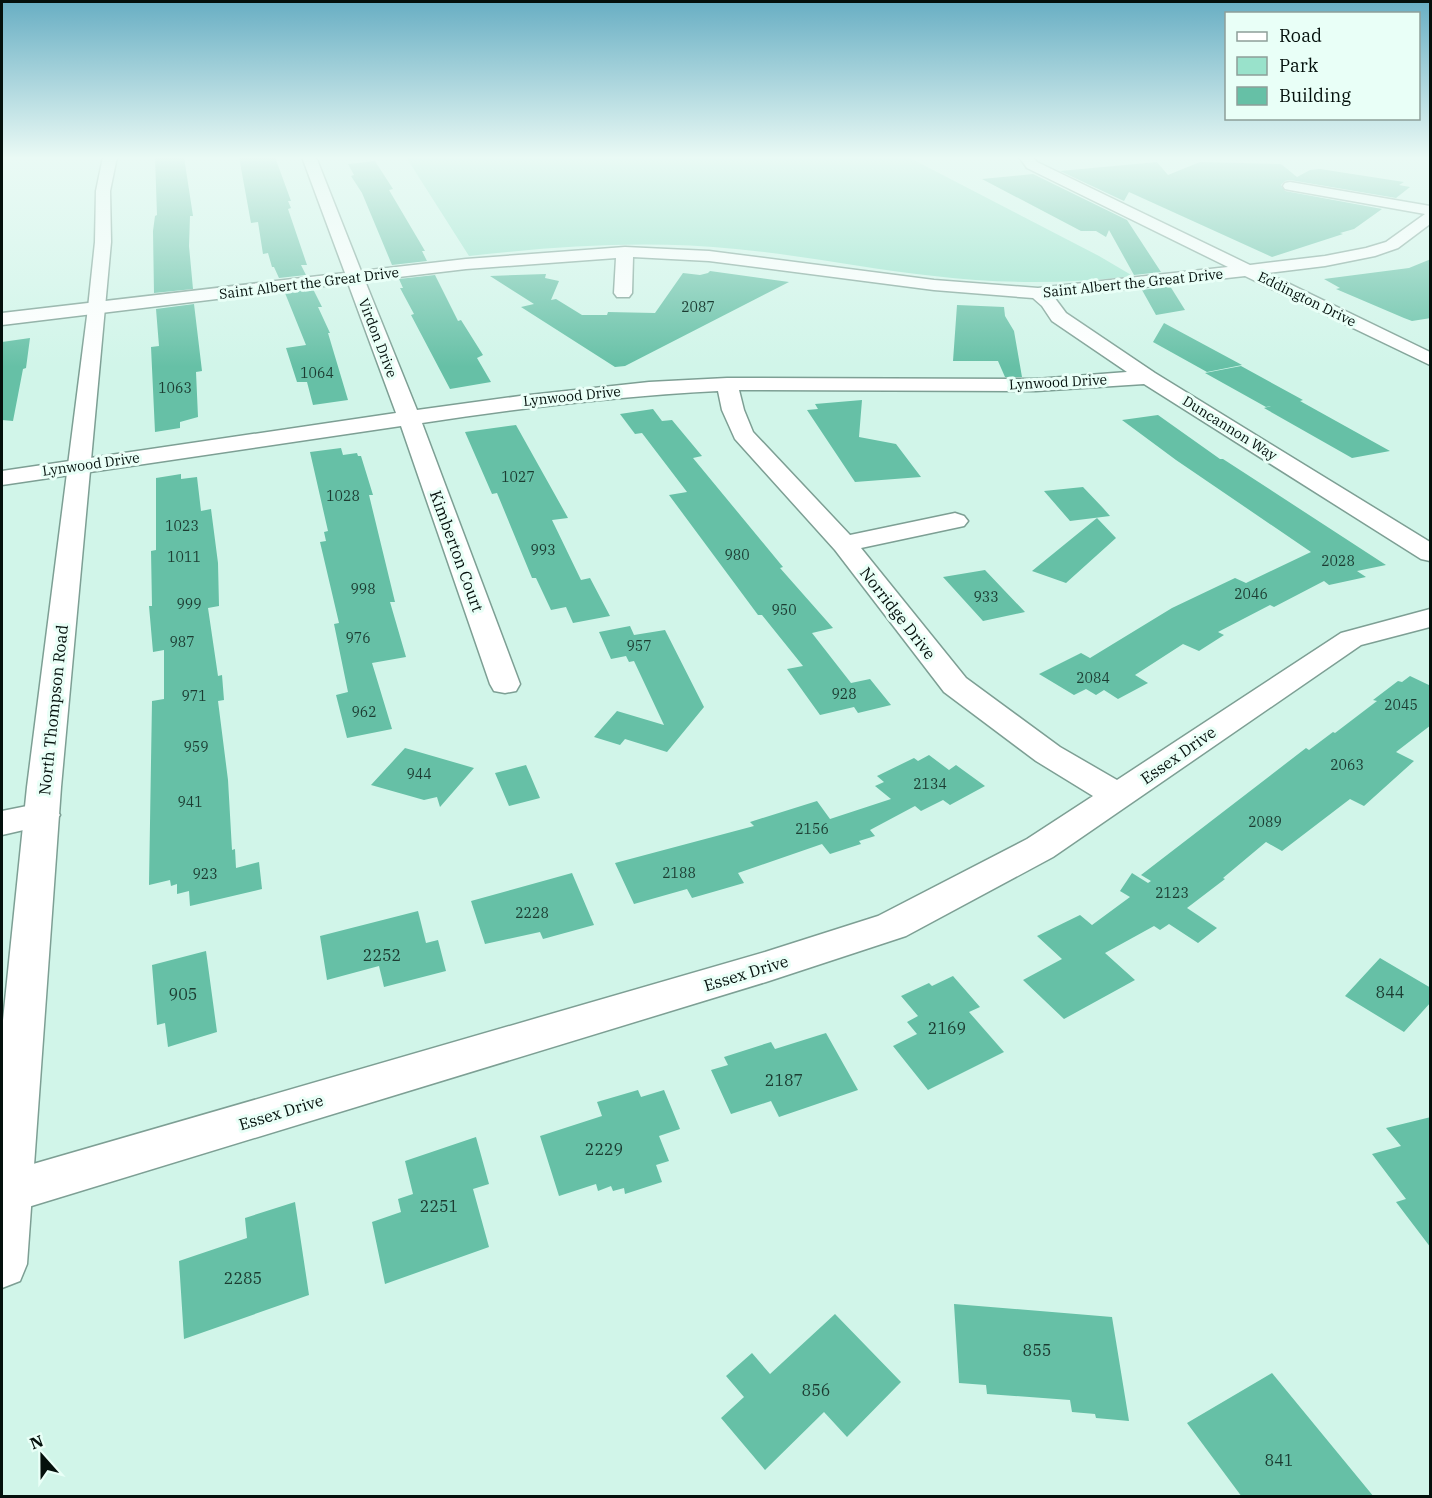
<svg xmlns="http://www.w3.org/2000/svg" width="1432" height="1498" viewBox="0 0 1432 1498" font-family="'IBM Plex Serif',serif">
<style>
.green{fill:#99e2cb}
.building{fill:#66c0a6}
.lines{fill:none;stroke-linecap:round;stroke-linejoin:round}
.street-casing{stroke:#7d9f94;stroke-width:3}
.secondary-casing{stroke:#7d9f94;stroke-width:3}
.street{fill:#fff;fill-rule:evenodd}
.secondary{fill:#fff;fill-rule:evenodd}
.labels{text-anchor:middle;stroke-width:6;stroke-linejoin:round;paint-order:stroke}
.far-street-label{font-size:14px;fill:#04100c;stroke:#e9fff7}
.number-label{font-size:14px;fill:#1c3c32}
.street-label{font-size:16px;fill:#04100c;stroke:#e9fff7}
.near-number-label{font-size:16px;fill:#1c3c32}
</style>
<rect width="100%" height="100%" fill="#d1f5e9"/>
<!-- green -->
<path class="green" d="M406,157h502l191,99 34,20c-66,8 -134,8 -199,0 -67,-7 -132,-21 -198,-27 -89,-9 -178,-3 -267,7z"/>
<!-- building -->
<path class="building" d="M155,157h29l9,59h-3l-1,30 4,43 -39,4 -1,-62 2,-15 2,-1z
M239,157h36l16,44h-3l3,7 -3,1 19,56h-6l5,10 -27,3 -5,-11h-2l-4,-14 -5,1 -5,-32 -7,1z
M375,161l18,28 -4,1 36,61h-3l5,10 -35,4 -30,-72 -11,-17 3,-1 -6,-11z
M1157,162l11,13 32,-13 81,2 16,13 13,-7 10,-1 84,13 -5,3 11,2 -14,11 -106,-18 -5,1 -4,4 4,6 97,18 -28,20 -14,4 3,1 -71,23 -143,-65 -5,9 -64,-30z
M1033,174l94,46 34,52 -27,3 -25,-45 -3,7 -10,-6h-15l-99,-52z
M1431,259v59l-19,3 -8,-3 -68,-29 4,-1 -16,-9 85,-11z
M710,271l79,11 -164,84 -10,1 -94,-60 13,-3 -44,-28 56,-2 -1,4 14,3 -8,19 5,-1 26,16h25l1,-3 47,1 28,-40 17,2 8,-2z
M435,275l23,46 3,-1 22,35 -6,3 14,24 -41,7 -39,-74 3,-1 -14,-26h3l-4,-9z
M1170,286l15,24 -29,5 -14,-25z
M313,289l9,18h-4l12,26h-2l20,67 -35,5 -6,-23h-10l-11,-34 20,-3 -21,-52z
M194,304l8,67 -6,1 2,45 -18,5v6l-25,4 -4,-85 8,-1 -3,-37z
M957,305l47,2 1,9 9,15 8,46h-17l-7,-16h-45z
M1164,323l78,42 -35,7 -54,-30z
M30,338l-4,30 -3,1 -10,52 -11,-1v-78z
M1241,366l62,34 -3,1 90,50 -38,7 -88,-50 7,-2 -5,1 -61,-34z
M862,400l-3,37 37,7 25,33 -66,5 -48,-72 11,-1 -3,-5z
M653,409l9,12 10,-1 30,36 -9,2 90,109 -3,1 53,60 -21,5 39,50 19,-4 21,26 -33,8 -4,-6 -34,8 -33,-46 16,-3 -41,-51h-4l-89,-120 18,-3 -45,-59 -7,1 -15,-20z
M1158,415l62,44h3l163,106 -29,6 9,6 -37,8 -5,-4 -50,26 -4,-2 -52,27 6,3 -25,16 -16,-7 -48,31 13,8 -30,16 -14,-9 -8,5 -10,-6 -12,6 -35,-21 42,-21 9,5 82,-50 63,-30 11,5 65,-31 -135,-92 -54,-40z
M516,425l52,93 -16,2 29,60 9,-2 20,38 -37,7 -7,-16 -15,3 -15,-32h-4l-35,-85 -5,1 -27,-62z
M341,448l2,7 14,-2 1,3h3l12,39h-4l26,107h-5l16,55 -34,6 20,66 -45,9 -11,-43 12,-3 -14,-68 5,-1 -19,-81 6,-1 -2,-9 4,-1 -18,-79z
M181,474v5l16,-2 4,34 10,-2 7,54 1,43 -11,2 10,68 4,-1 2,25 -6,1 10,79 4,70 3,-1 1,19 23,-6 3,27 -72,17 -1,-15 -12,3v-10l-6,2 -1,-6 -21,5 3,-184 12,-2v-49l-11,2 -4,-46h3l-1,-55 5,-1v-72z
M1083,487l20,21 7,8 -40,5 -26,-30z
M1097,518l19,20 -50,45 -34,-12z
M985,570l18,19 22,23 -42,9 -40,-44z
M630,626l4,9 31,-5 39,77 -37,45 -42,-13 -5,6 -26,-8 23,-26 47,14 -30,-64 -5,1 -3,-6 -15,3 -12,-27z
M1410,676l21,10v39l-35,27 18,9 -50,45 -14,-7 -68,52 -16,-9 -43,36 2,1 -38,29 30,20 -19,15 -29,-19 -9,6 -6,-4 -49,27 30,27 -71,39 -41,-39 39,-21 -25,-23 43,-21 12,10 38,-28 -10,-6 12,-18 16,10 3,-2 -10,-6 165,-127 3,2 24,-18 2,1 42,-32 -4,-1 25,-19 4,1z
M405,748l69,20 -34,39 -3,-10 -13,3 -53,-15z
M929,755l20,15 7,-5 29,21 -35,19 -7,-5 -22,11 -6,-5 -45,24 5,6 -16,5 2,3 -31,10 -8,-10 -84,29 6,10 -52,15 -5,-9 -53,15 -19,-41 139,-37 -4,-4 67,-21 13,18 61,-20 -16,-13 9,-4 -7,-6 37,-18 4,3z
M526,765l14,33 -31,8 -14,-33z
M572,873l22,52 -51,14 -3,-7 -55,12 -14,-43z
M418,911l8,32 12,-3 8,31 -62,16 -5,-21 -52,14 -7,-44z
M206,951l11,81 -49,15 -3,-24 -8,2 -5,-60z
M1380,958l51,30v14l-27,30 -59,-36z
M953,976l27,31 -11,5 35,40 -76,38 -35,-44 24,-12 -10,-12 11,-6 -17,-20 28,-13 3,3z
M826,1033l32,57 -79,27 -8,-16 -40,13 -20,-44 17,-5 -4,-8 47,-15 4,7z
M638,1090l3,7 23,-7 16,39 -21,7 10,25 -13,4 6,17 -37,12 -1,-6 -11,3 -2,-5 -13,5 -2,-7 -37,12 -19,-60 62,-20 -5,-14z
M1431,1117v131l-35,-46 10,-3 -34,-45 29,-8 -15,-18z
M476,1137l13,47 -16,5 16,58 -104,37 -13,-62 29,-10 -3,-13 15,-5 -8,-33z
M295,1202l14,93 -125,44 -5,-78 68,-23 -2,-20z
M954,1304l158,13 17,104 -33,-3 -1,-4 -23,-2 -2,-12 -83,-6 -1,-9 -27,-2z
M835,1314l66,68 -54,55 -23,-25 -59,58 -44,-52 23,-21 -18,-21 26,-23 18,21z
M1272,1373l102,124h-132l-55,-74z"/>
<g class="lines">
<defs>
<path id="street" d="M302,157h14l45,114 105,-12 159,-12 84,4 225,29 104,8 190,-21 -201,-99 -8,-11h14l4,5 213,103 75,-9 41,-8 20,-6 39,-28 -135,-24 -5,-1 -2,-3 2,-3 5,-1 140,24v18l-32,24 -23,8 -50,10 -58,7 163,79v13l-185,-89 -191,21 12,16 89,60 275,169v19l-9,-2 -277,-175 -108,7 -297,-1 5,20 9,22 97,103 105,-22 9,3 4,5 -4,5 -103,22 105,130 94,69 57,33 224,-147 89,-24v18l-69,18 -308,212 -147,79 -140,46 -764,233v-42l763,-221 113,-36 149,-77 66,-43 -57,-35 -92,-69 -109,-142 -100,-111 -13,-29 -4,-19c-99,5 -198,17 -296,32l98,261 -4,7 -11,2 -11,-2 -4,-7 -89,-258 -399,59v-14l394,-58 -48,-130 -346,42v-12l343,-40zM633,257l76,4 225,29 99,8 9,8 10,15 75,51 -91,7 -309,-1 -78,4 -129,14 -103,14 -52,-129 101,-12 150,-11 -2,35 3,4h12l3,-4z
M42,803l12,4 6,8 -6,8 -52,12v-24z"/>
<path id="secondary" d="M103,157h14l-7,34 1,51 -50,545 -34,477 -7,17 -18,7v-258l25,-243 61,-479 7,-66 1,-51z"/>
</defs>
<!-- street casing -->
<use href="#street" class="street-casing"/>
<!-- secondary casing -->
<use href="#secondary" class="secondary-casing"/>
<!-- street -->
<use href="#street" class="street"/>
<!-- secondary -->
<use href="#secondary" class="secondary"/>
</g>
<!-- sky -->
<linearGradient id="sky" x2="0" y2="1"><stop stop-color="#68aec3"/><stop offset="0.43" stop-color="#eafaf5"/><stop offset="1" stop-color="#eafaf5" stop-opacity="0"/></linearGradient>
<rect width="1432" height="367" fill="url(#sky)"/>
<g class="labels">
<!-- far-street labels -->
<g class="far-street-label">
<text transform="translate(309 283) rotate(-7)" y="5">Saint Albert the Great Drive</text>
<text transform="translate(1133 283) rotate(-6)" y="5">Saint Albert the Great Drive</text>
<text transform="translate(1307 299) rotate(26)" y="5">Eddington Drive</text>
<text transform="translate(378 338) rotate(69)" y="5">Virdon Drive</text>
<text transform="translate(1058 382) rotate(-3)" y="5">Lynwood Drive</text>
<text transform="translate(572 396) rotate(-6)" y="5">Lynwood Drive</text>
<text transform="translate(1230 428) rotate(32)" y="5">Duncannon Way</text>
<text transform="translate(91 464) rotate(-8)" y="5">Lynwood Drive</text>
</g>
<!-- number labels -->
<g class="number-label">
<text x="698" y="312">2087</text>
<text x="317" y="378">1064</text>
<text x="175" y="393">1063</text>
<text x="518" y="482">1027</text>
<text x="343" y="501">1028</text>
<text x="182" y="531">1023</text>
<text x="543" y="555">993</text>
<text x="737" y="560">980</text>
<text x="184" y="562">1011</text>
<text x="1338" y="566">2028</text>
<text x="363" y="594">998</text>
<text x="1251" y="599">2046</text>
<text x="986" y="602">933</text>
<text x="189" y="609">999</text>
<text x="784" y="615">950</text>
<text x="358" y="643">976</text>
<text x="182" y="647">987</text>
<text x="639" y="651">957</text>
<text x="1093" y="683">2084</text>
<text x="844" y="699">928</text>
<text x="194" y="701">971</text>
<text x="1401" y="710">2045</text>
<text x="364" y="717">962</text>
<text x="196" y="752">959</text>
<text x="1347" y="770">2063</text>
<text x="419" y="779">944</text>
<text x="930" y="789">2134</text>
<text x="190" y="807">941</text>
<text x="1265" y="827">2089</text>
<text x="812" y="834">2156</text>
<text x="679" y="878">2188</text>
<text x="205" y="879">923</text>
<text x="1172" y="898">2123</text>
<text x="532" y="918">2228</text>
</g>
<!-- street labels -->
<g class="street-label">
<text transform="translate(457 551) rotate(70)" y="6">Kimberton Court</text>
<text transform="translate(898 613) rotate(52)" y="6">Norridge Drive</text>
<text transform="translate(53 710) rotate(-84)" y="6">North Thompson Road</text>
<text transform="translate(1178 755) rotate(-35)" y="6">Essex Drive</text>
<text transform="translate(746 973) rotate(-17)" y="6">Essex Drive</text>
<text transform="translate(281 1112) rotate(-17)" y="6">Essex Drive</text>
</g>
<!-- near-number labels -->
<g class="near-number-label">
<text x="382" y="961">2252</text>
<text x="1390" y="998">844</text>
<text x="183" y="1000">905</text>
<text x="947" y="1034">2169</text>
<text x="784" y="1086">2187</text>
<text x="604" y="1155">2229</text>
<text x="439" y="1212">2251</text>
<text x="243" y="1284">2285</text>
<text x="1037" y="1356">855</text>
<text x="816" y="1396">856</text>
<text x="1279" y="1466">841</text>
</g>
</g>
<!-- border -->
<rect width="1432" height="1498" fill="none" stroke="#04100c" stroke-width="6"/>
<!-- legend -->
<rect x="1225" y="12" width="195" height="108" fill="#e9fff7" stroke="#8d9f99" stroke-width="1.5"/>
<rect x="1237" y="32" width="30" height="9" fill="#ffffff" stroke="#8d9f99" stroke-width="1.5"/>
<text x="1279" y="42" font-size="18" fill="#04100c">Road</text>
<rect x="1237" y="57" width="30" height="18" fill="#99e2cb" stroke="#8d9f99" stroke-width="1.5"/>
<text x="1279" y="72" font-size="18" fill="#04100c">Park</text>
<rect x="1237" y="87" width="30" height="18" fill="#66c0a6" stroke="#8d9f99" stroke-width="1.5"/>
<text x="1279" y="102" font-size="18" fill="#04100c">Building</text>
<!-- north arrow -->
<g transform="translate(42 1456) rotate(339)" stroke="#e9fff7" stroke-width="4.5" paint-order="stroke">
<path d="M0-4.5L10 22L0 15L-10 22Z" fill="#04100c"/>
<text y="-9" font-size="16" font-weight="bold" text-anchor="middle" fill="#04100c">N</text>
</g>
</svg>
